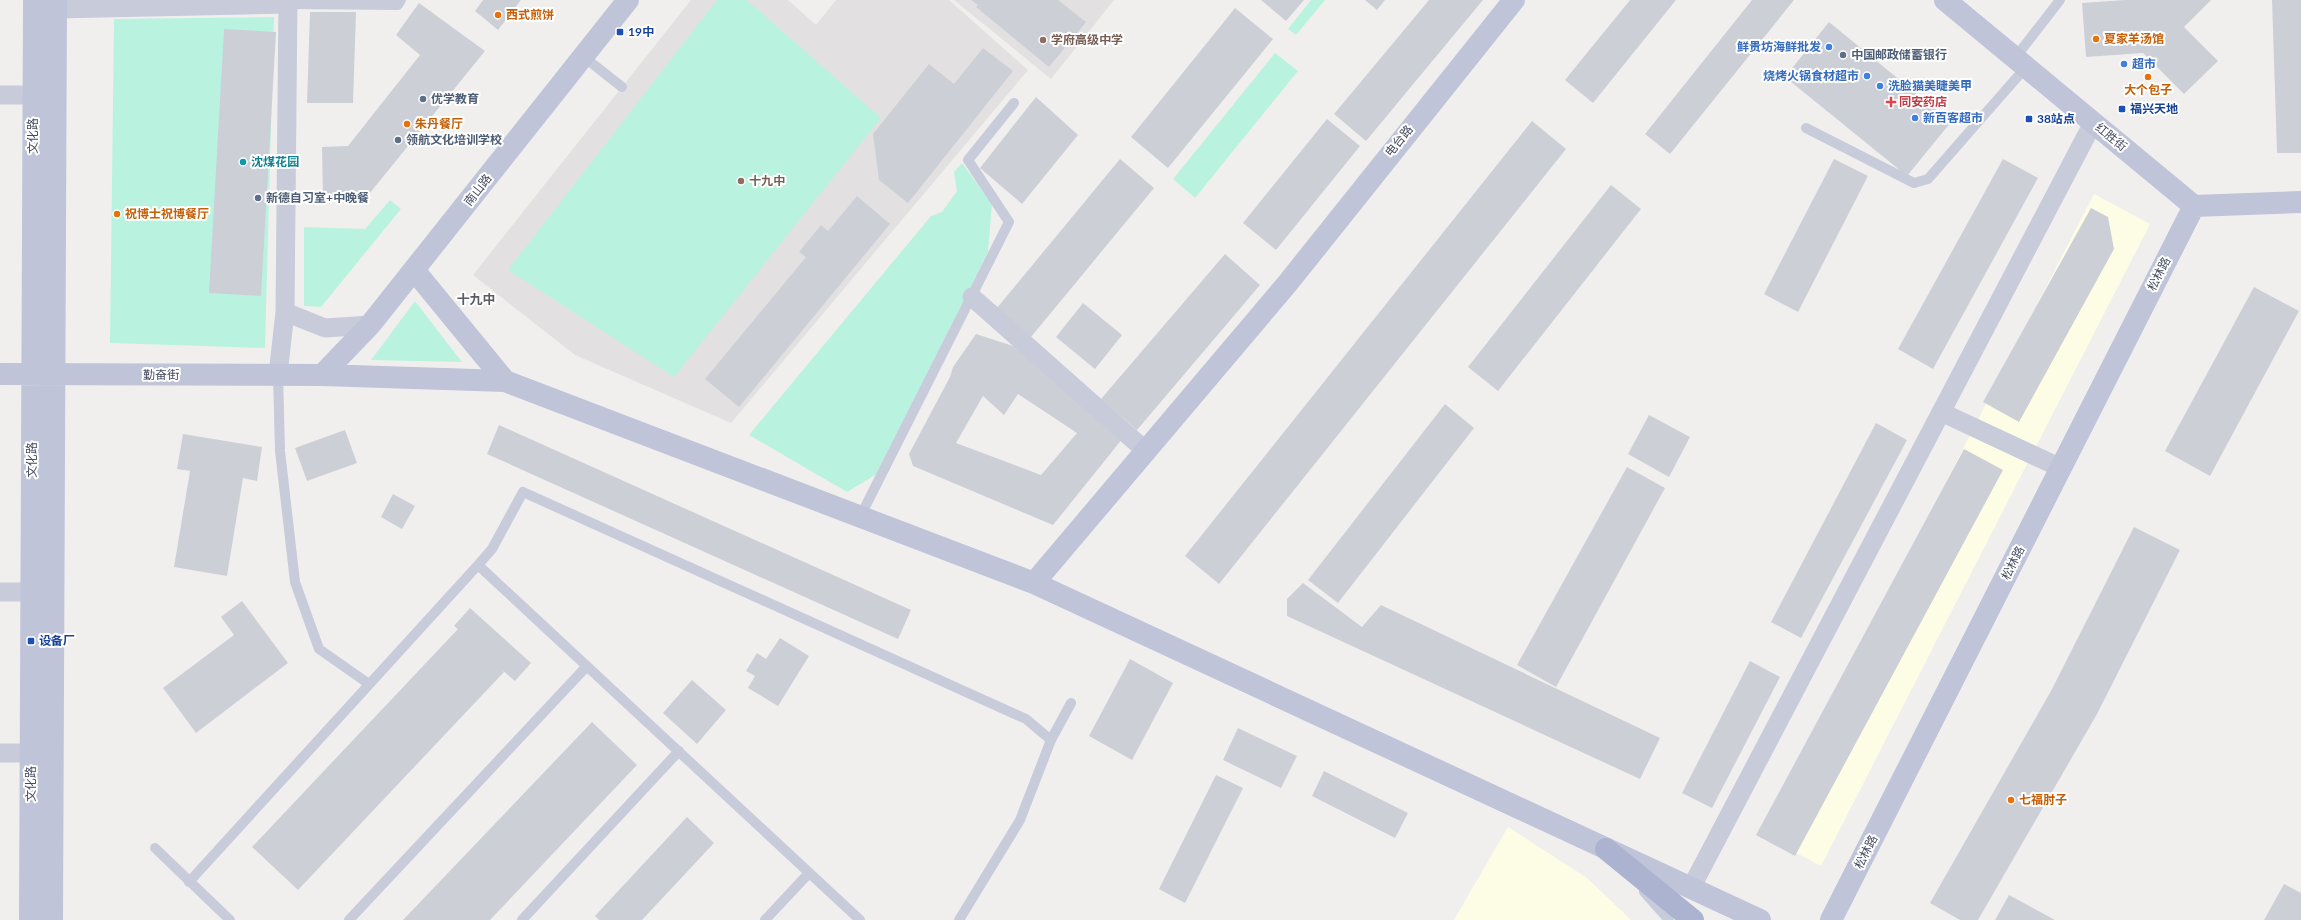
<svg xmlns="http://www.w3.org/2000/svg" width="2301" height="920" viewBox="0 0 2301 920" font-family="Lato,'Noto Sans SC',sans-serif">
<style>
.commercial{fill:#fdfde6}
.education{fill:#e2e0e0}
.green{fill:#b9f3e0}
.building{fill:#cdcfd7;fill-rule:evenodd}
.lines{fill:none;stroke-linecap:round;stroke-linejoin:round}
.lane{stroke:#c7cbda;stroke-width:10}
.street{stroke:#c7cbda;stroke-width:19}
.secondary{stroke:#bfc4d9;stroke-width:22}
.primary{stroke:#acb3d0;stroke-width:22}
.food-dot{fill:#e8710a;stroke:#fff;stroke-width:1.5}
.transit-dot{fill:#1a4fb4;stroke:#fff;stroke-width:1.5}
.education-dot{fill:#8d6e63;stroke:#fff;stroke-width:1.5}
.shop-dot{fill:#3f7fe0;stroke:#fff;stroke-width:1.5}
.service-dot{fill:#5c6f8a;stroke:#fff;stroke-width:1.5}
.health-dot{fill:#e0444e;stroke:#fff;stroke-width:1.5}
.culture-dot{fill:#0f9aa8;stroke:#fff;stroke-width:1.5}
.labels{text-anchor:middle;stroke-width:4;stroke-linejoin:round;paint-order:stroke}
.food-label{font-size:12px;font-weight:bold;fill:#c56008;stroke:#fff;text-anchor:start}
.transit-label{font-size:12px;font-weight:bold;fill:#164399;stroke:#fff;text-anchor:start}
.education-label{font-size:12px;font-weight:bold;fill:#785e54;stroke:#fff;text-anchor:start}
.shop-label{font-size:12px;font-weight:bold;fill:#366cbe;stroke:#fff;text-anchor:start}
.service-label{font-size:12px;font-weight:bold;fill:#4e5e75;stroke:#fff;text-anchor:start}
.health-label{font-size:12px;font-weight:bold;fill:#be3a42;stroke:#fff;text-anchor:start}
.street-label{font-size:12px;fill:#454b5e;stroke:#fff}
.culture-label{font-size:12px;font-weight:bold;fill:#0d838f;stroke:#fff;text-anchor:start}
.neighbourhood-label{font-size:13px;font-weight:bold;fill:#5a5c64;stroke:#fff}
</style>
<rect width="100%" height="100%" fill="#f1efee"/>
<!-- commercial -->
<path class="commercial" d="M2094,194l56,30 -329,642 -57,-30z
M1508,827l79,51 44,42h-177z"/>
<!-- education -->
<path class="education" d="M691,0h97l28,25 20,-25h113l79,70 -297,353 -156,-68 -102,-80z
M954,0h160l-63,79z"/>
<!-- green -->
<path class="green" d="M717,0h30l134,118 -207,259 -166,-107z
M1311,0h14l-29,35 -8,-6z
M274,17l-9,331 -155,-5 4,-324z
M1275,53l23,18 -103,127 -22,-19z
M962,163l30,41 -4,48 -111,222 -30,18 -98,-57 182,-219 11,-4 15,-21 -3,-19z
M390,200l11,9 -80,98 -17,-1v-79l61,2z
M415,301l47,61 -91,-2z"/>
<!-- building -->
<path class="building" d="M483,0h38l-23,30 -23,-19z
M971,0h87l28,22 -37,45 -73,-60 2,-2z
M1261,0h43l-18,21z
M1365,0h20l-8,10z
M1429,0h54l-117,141 -32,-27z
M1630,0h46l-83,103 -28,-23z
M1752,0h42l-124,154 -25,-20z
M2125,0h86l-27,27 34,34 -34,33 -41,-41 -57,4 -4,-54z
M2272,0h29v153h-24z
M419,3l66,48 -120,148 -42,-1 -1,-51 26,-1 72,-91 -24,-20z
M1235,8l38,31 -105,129 -37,-31z
M310,12h46l-3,91h-46z
M1829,22l122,100 -44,54 -122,-99z
M224,29l52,3 -15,264 -52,-3z
M983,48l30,23 -105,132 -29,-23 -6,-46 56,-70 25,20z
M1036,97l42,38 -56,69 -42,-36z
M1327,119l33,27 -84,104 -33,-27z
M1532,121l34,28 -347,435 -34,-28z
M1120,159l34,29 -123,149 -34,-29z
M1834,159l34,17 -70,136 -34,-18z
M2003,159l35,19 -105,191 -35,-20z
M1611,185l30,24 -143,182 -30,-24z
M857,196l33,28 -151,183 -34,-28 101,-122 -7,-5 22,-27 7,6z
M2091,208l17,9 6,32 -95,173 -36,-20z
M1225,254l35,31 -123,145 -36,-31z
M2254,287l45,24 -89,165 -45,-25z
M1083,303l39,32 -27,34 -39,-32z
M976,334l37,12 15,11 95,81 -70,87 -140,-59 -4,-12 41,-77 3,-10zM1018,394l59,39 -36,42 -85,-32 27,-47 21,19z
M1445,404l29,24 -136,175 -30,-23z
M1649,415l41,22 -21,40 -41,-23z
M1876,423l31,17 -106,198 -30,-16z
M499,425l412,185 -13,29 -411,-185z
M345,430l12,33 -50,18 -12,-33z
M183,434l79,13 -5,34 -14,-3 -16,98 -53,-9 16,-96 -13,-2z
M1964,449l39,21 -208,386 -39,-21z
M1627,467l38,21 -109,199 -39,-22z
M393,494l22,12 -13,23 -21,-12z
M2134,527l46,23 -83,164 -119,206h-18l-30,-17 121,-212z
M1303,583l59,44 19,-22 279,133 -20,41 -353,-163v-17z
M242,601l46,62 -92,70 -33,-45 71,-53 -13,-18z
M470,608l61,55 -16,18 -14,-12 3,3 -206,218 -46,-43 206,-218 -4,-3z
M780,638l29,18 -31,50 -30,-18 7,-12 -9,-5 11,-18 9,6z
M1130,659l43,24 -41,77 -43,-24z
M1750,661l30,16 -68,131 -30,-15z
M692,680l34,30 -29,34 -34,-31z
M592,722l45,43 -147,155h-87z
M1238,728l59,28 -16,32 -58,-28z
M1324,771l84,42 -13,25 -83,-42z
M1216,775l27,13 -58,115 -26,-14z
M687,817l27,26 -72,77h-43l-4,-4 11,-12z
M2284,884l17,9v27h-37z
M2009,895l46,25h-60z"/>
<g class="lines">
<!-- lane -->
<path class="lane" d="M288,4l110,1 3,-5
M584,57l38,30
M2015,58l45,-58
M1806,128l108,55 14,-4 98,-112
M278,375l2,76 15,131 24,67 50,35
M860,517l149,-295 -41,-62 46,-57
M478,565l14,-16 31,-57 503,227 25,21
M155,848l75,72
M189,882l289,-317 382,355
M1644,892l25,28
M349,920l238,-254
M522,920l157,-169
M765,920l44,-47
M959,920l61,-100 31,-80 20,-37"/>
<!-- street -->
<path class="street" d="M56,9l232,-5
M0,95h34
M972,297l174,154
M285,312l40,16 45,-3
M278,375l7,-63 3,-312
M1941,412l120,56
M0,592h32
M0,753h31
M1691,888l402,-765"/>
<!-- secondary -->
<path class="secondary" d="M1945,0l249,206 107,-4
M414,270l91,111
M0,374l322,1 183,6 529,202 726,337
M322,375l48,-50 258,-325
M1034,583l253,-299 227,-284
M30,920l4,-920
M52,920l4,-920
M1831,920l363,-714"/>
<!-- primary -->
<path class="primary" d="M1606,849l87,71"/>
</g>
<!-- markers -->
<g class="food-dot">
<circle cx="498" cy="15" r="4"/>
<circle cx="2096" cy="39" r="4"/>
<circle cx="2148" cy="77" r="4"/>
<circle cx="407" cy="124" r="4"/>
<circle cx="117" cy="214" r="4"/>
<circle cx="2011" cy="800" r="4"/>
</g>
<g class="transit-dot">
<rect x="616" y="28" width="8" height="8" rx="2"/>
<rect x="2118" y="105" width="8" height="8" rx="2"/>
<rect x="2025" y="115" width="8" height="8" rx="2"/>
<rect x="27" y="637" width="8" height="8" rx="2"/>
</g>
<g class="education-dot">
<circle cx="1043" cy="40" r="4"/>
<circle cx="741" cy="181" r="4"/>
</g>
<g class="shop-dot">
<circle cx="1829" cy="47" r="4"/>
<circle cx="2124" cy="64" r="4"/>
<circle cx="1867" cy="76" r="4"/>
<circle cx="1880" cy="86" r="4"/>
<circle cx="1915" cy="118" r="4"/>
</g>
<g class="service-dot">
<circle cx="1843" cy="55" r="4"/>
<circle cx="423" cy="99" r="4"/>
<circle cx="398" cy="140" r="4"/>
<circle cx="258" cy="198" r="4"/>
</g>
<path class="health-dot" d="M1889 96h4v4h4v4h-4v4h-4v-4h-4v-4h4z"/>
<circle class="culture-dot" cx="243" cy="162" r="4"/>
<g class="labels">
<!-- food labels -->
<g class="food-label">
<text x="506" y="19">西式煎饼</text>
<text x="2104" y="43">夏家羊汤馆</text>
<text x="2148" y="94" text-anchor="middle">大个包子</text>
<text x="415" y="128">朱丹餐厅</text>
<text x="125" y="218">祝博士祝博餐厅</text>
<text x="2019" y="804">七福肘子</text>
</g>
<!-- transit labels -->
<g class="transit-label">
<text x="628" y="36">19中</text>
<text x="2130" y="113">福兴天地</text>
<text x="2037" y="123">38站点</text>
<text x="39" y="645">设备厂</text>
</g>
<!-- education labels -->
<g class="education-label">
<text x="1051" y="44">学府高级中学</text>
<text x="749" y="185">十九中</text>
</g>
<!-- shop labels -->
<g class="shop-label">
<text x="1821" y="51" text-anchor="end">鲜贵坊海鲜批发</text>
<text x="2132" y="68">超市</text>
<text x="1859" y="80" text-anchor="end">烧烤火锅食材超市</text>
<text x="1888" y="90">洗脸猫美睫美甲</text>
<text x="1923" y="122">新百客超市</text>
</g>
<!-- service labels -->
<g class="service-label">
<text x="1851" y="59">中国邮政储蓄银行</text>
<text x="431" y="103">优学教育</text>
<text x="406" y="144">领航文化培训学校</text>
<text x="266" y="202">新德自习室+中晚餐</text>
</g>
<!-- health labels -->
<g class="health-label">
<text x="1899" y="106">同安药店</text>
</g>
<!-- street labels -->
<g class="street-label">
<text transform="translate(33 136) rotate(-90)" y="4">文化路</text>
<text transform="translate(2111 137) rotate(39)" y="4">红胜街</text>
<text transform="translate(1399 141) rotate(-51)" y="4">电台路</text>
<text transform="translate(478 190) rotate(-52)" y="4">南山路</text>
<text transform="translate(2159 274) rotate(-63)" y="4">松林路</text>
<text x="161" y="379">勤奋街</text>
<text transform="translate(32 460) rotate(-90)" y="4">文化路</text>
<text transform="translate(2013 563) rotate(-63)" y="4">松林路</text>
<text transform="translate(31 784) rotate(-90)" y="4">文化路</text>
<text transform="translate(1866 852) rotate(-63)" y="4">松林路</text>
</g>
<!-- culture labels -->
<g class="culture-label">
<text x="251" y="166">沈煤花园</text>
</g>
<!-- neighbourhood labels -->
<g class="neighbourhood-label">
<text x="476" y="304">十九中</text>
</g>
</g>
</svg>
